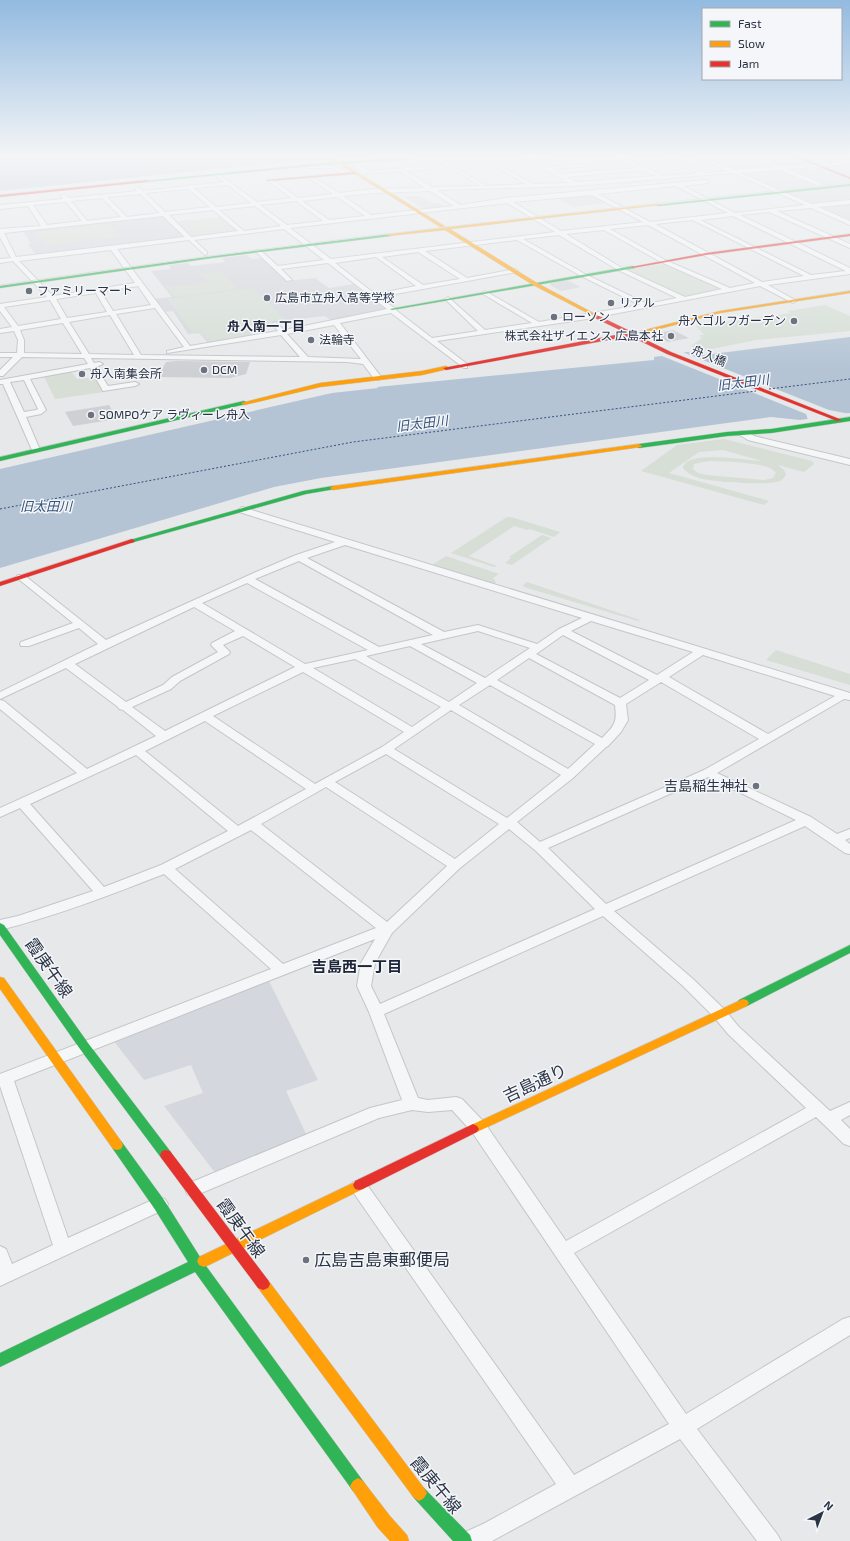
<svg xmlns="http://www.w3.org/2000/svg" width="850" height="1541" viewBox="0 0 850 1541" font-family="'Exo 2','Noto Sans JP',sans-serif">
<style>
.built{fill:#d4d7dd}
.green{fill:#d6ded6;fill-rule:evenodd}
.water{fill:#b4c4d5}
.pier{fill:#e6e8ea}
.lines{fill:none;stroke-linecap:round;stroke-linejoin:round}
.ferry{stroke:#34527a;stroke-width:1;stroke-dasharray:2 2;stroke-linecap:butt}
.building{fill:#ced0d3}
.street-casing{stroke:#c4c6c8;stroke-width:2}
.fast-casing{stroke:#c4c6c8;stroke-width:1}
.slow-casing{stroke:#c4c6c8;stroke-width:1}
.jam-casing{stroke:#c4c6c8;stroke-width:1}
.street{fill:#f5f6f7;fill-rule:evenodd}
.fast{fill:#30b455;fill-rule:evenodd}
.slow{fill:#ff9f0a;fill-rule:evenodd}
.jam{fill:#e5322d;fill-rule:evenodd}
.tram{stroke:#cecfd2;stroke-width:1}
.poi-dot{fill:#6c737f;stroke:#f4f6f9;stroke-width:1.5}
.labels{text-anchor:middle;stroke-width:3;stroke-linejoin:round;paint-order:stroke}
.far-poi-label{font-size:12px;fill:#2b3445;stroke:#f4f6f9;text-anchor:start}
.far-street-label{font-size:12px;fill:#2b3445;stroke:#f4f6f9}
.far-neighbourhood-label{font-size:13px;font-weight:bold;fill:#1d2536;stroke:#f4f6f9}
.far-water-label{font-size:13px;font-style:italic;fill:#34527a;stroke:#f4f6f9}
.poi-label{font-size:14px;fill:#2b3445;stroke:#f4f6f9;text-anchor:end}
.neighbourhood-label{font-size:15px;font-weight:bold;fill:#1d2536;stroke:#f4f6f9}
.near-street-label{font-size:17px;fill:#2b3445;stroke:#f4f6f9}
.near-poi-label{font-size:17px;fill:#2b3445;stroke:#f4f6f9;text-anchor:start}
</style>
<rect width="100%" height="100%" fill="#e6e8ea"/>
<!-- built -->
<path class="built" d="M697,156h153v65z
M592,194l15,9 -34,4 -18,-10z
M419,196l14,7h5l8,4 -22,2 -20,-12z
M163,216l24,21 -151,18 -8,-11 3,-1 -9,-13z
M246,255l6,4 10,-1 25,23 28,-3 14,10 25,-4 33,26 -54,11 -9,-5 -55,7 3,4 -10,2 -4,-4 -12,1 6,9 -44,8 -9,-10 -11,1 -15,-23 -7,1 -6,-8h-4l-3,-5 19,-2 -21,-26 20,-2 -2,-4 19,-2 3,3 34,-4 -3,-4z
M567,280l14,7 -20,4 -11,-6 1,-2z
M268,979l50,101 -32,11 21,45 -91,38 -52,-68 39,-13 -12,-28 -47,15 -31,-40z"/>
<!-- green -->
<path class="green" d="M221,217l17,14 -47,6 -17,-15z
M108,224l12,13 -76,8 -8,-13z
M664,264l57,24 -1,2 -33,6h-4l-56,-25 1,-2z
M220,271l18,18 -63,8 -9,-10 43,-4 -9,-9z
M253,288l33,32 -43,6 8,9 -42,7 -10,-10 -6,1 -26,-34z
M825,305l25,11v15l-94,9 -49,10 -11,-1 -5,-3 11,-8 -3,-3h5l-8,-9 95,-13 -3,-2z
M70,370l7,9 18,-2 9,15 -49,7 -12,-24z
M724,439l88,22 2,3 -10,8 -26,-7 6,5 2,4c-1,3 -3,5 -6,7 -12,5 -67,1 -81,-3 -6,-2 -12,-5 -16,-10 2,-19 66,-7 79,-7l-39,-11 -24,2 -30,21 100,28 -5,4 -123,-34 36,-26zM708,461c14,1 61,0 68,12l-3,5 -9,2 -58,-5 -8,-2 -5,-4 1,-5z
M507,517h4l49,15 -6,5 -24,-8 -3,1 -13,-4 -45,30 28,10 -3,1 -43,-14z
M542,535l9,3 -39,27 -7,-2 6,-5 -2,-1z
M446,556l53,18 -6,4 3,4 -3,3 -60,-18 -1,-2z
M527,582l113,38 -2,1 -114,-34 -1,-2z
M776,650l74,24v11l-84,-25z"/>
<!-- water -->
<path class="water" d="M52,156h339l-115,7 -276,28v-33z
M850,337v76l-50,7 -29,-3 -450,61 -47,9 -274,81v-99l332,-76 46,-5 -1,-1 277,-27v-3l33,-5 17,3z"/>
<!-- pier -->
<path class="pier" d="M680,351l149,59 21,4 -42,6 -2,-6 -149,-60z"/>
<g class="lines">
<!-- ferry -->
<path class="ferry" d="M769,389l81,-10
M0,509l353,-67 403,-51"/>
</g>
<!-- building -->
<path class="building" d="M673,330l16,8 -21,4 -16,-8z
M177,361l73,1 -4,12 -16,4 -72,-1 8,-15z
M109,405l8,14 -44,7 -8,-14z"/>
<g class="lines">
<defs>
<path id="street" d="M522,156h36l-2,1 -24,1 15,9 76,-6 -8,-5h5l43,20 35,-3 -38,-17h5l39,17 23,-2 -32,-15h5l34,14 40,-3 -25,-11h5l27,11 69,-5v2l-63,5 34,14 1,1 -3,2 -39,-16 -40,3 72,31 38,-4v4l-32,3 32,14v4l-39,-17 -34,3 73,33v4l-81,-36 -29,3 110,53v6l-82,11 27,15 1,1 -3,2 -33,-17 -173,33 -150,22 30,23v4h-3l-73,-55 -51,10 42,55 -4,2h-3l-12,-16 -16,-2 -256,-4 3,5 5,-1 4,2 -7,3 12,19 27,-4 4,2 -4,2 -32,5 -13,-23 -60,11 16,31 -5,4 -15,3 14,33 -4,2 -4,-2 -29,-66h-3v-4l88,-16 -4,-6 -62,-1 -19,19h-3v-6l13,-13h-13v-4h17l1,-13 -4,-9 -14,2v-4l12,-2 -12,-16v-7l47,-7 -34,-36 -13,2v-4l11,-1 -11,-21v-8l41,-3 -13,-20 -28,3v-4l63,-6 -2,-3 3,-2 5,4 68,-7 -2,-2 3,-2 5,4 81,-9 -9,-7 2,-2 40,29 35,-4 -24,-17v-2l2,-1 28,20 35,-4 -24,-16v-1l2,-1 28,17 36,-4 50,-1 -25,-17 -40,3 -2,-1 4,-2 -10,-6 19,-3v2l-12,2 10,5 77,-6 -7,-4 2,-2 45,27 40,-2 -44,-25 2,-2 49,27 36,-1zM628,163l10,5 -77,6 -9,-5zM450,167l30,19 -48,1 -26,-16zM643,170l13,6 -80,6 -10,-5zM733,173l72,32 -70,8 -52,-27 25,-3v-2l-2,-1 -200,18 -46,7 -23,-15 138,-4zM228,185l23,18 -35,4 -22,-19zM676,186l52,27 -78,9 -52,-28zM188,189l22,18 -45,5 -20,-19zM430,191l24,15 -83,9 -28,-19 32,-3zM140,194l20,19 -33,4 -20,-20zM592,195l51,27 -82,9 -48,-29zM337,197l28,19 -36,4 -27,-19zM102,198l19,19 -34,4 -16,-20zM296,201l27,20 -36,4 -27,-20zM66,202l16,19 -35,4 -14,-20zM507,203l48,29 -224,27 -41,-31zM255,206l26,20 -37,5 -25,-21zM213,210l25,21 -47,6 -22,-22zM163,216l22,21 -169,20 -12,-24zM733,216l113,55 -35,4 -111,-55zM693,220l111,56 -42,6 -107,-58zM648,225l107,58 -25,5 -65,-28 -55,-31zM284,229l40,31 -46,6 -18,-16h-4v2l31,29 5,-1 -11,-11 47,-6 59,46 -103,21 -9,-8 -3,2 6,7 -88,15 -73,-97 72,-9 16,15 2,-1v-2l-13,-12zM604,230l57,32 61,27 -37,8 -63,-29 -56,-34zM559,235l59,35 59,28 -30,6 -62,-30 -62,-35zM517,240l64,36 59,29 -101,17 -54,-31 -3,2 1,1 49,29 -47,7 -37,-33 -3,2 1,1 32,31 -46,7 -35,-27 -1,-2 -17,-12 138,-25 1,-1 -3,-2 -48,9 -42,-27zM111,250l24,33 -82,13 -34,-35zM418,252l42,27 -37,6 -41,-28zM376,257l40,29 -41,8 -40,-31zM138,286l13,19 -38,6 -12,-19zM96,293l11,19 -40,6 -11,-19zM50,300l11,19 -43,7 -14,-19zM155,308l29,39 -17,4v2l114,-18 19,22 -159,-2 -25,-41zM110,315l24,40 -45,-1 -20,-32zM63,323l19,31 -58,-1v-13l-4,-10zM334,325l27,34 -53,-2 -21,-23zM24,380l14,29 -2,1 -12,2 -14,-30z
M309,166h24l15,8 -4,1 -12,-7h-25z
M740,431h6l8,5 96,23v6l-102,-25 -8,-5z
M242,507l608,186v7l-6,-1 -127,74 94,44 26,17 13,-5v9l-5,2 5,4v10l-5,-1 -40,-27 -191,85 79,68 32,31 13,16 92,85 20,-9v13l-9,5 9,9v17l-6,-2 -28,-27 -242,136 112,161 157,-95 7,-2v18l-153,94 80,105 4,7h-24l-77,-102 -188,102h-35l4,-7 24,-11 71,-39 -203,-292 -2,-5 2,-5 6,-2 6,2 209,293 95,-51 -197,-292 -20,-22 -24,2 -16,-2 -33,8 -180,76 -6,2 -6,-2 -2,-5 2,-5 183,-76 32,-8 -33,-88 -12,-26 4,-23 14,-24 -361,142 54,157 91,-41 6,2 3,5 -3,5 -165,77v-40l6,3 6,15 41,-19 -53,-159v-12l271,-105 -107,-95c-54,21 -108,42 -164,56v-10l18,-4 75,-25 -73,-83 -20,9v-9l77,-35 -77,-64v-9l4,1 83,68 69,-33 -33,-26 -4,-1 -1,-2 -52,-39 -66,31v-7l98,-48 -19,-16 -50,18h-8l-1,-2 1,-2 52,-19 -57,-46 2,-2h6l82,65 150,-68 40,-17 39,-13 -96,-30 -1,-2zM345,545l237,73 -23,11 -22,15 -59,-19 -34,7 -137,-74zM299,561l134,74 -54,12 -124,-68zM247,583l121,67 -63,14 -103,-61zM194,607l41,24 -23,12 -1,2 7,7 -46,25 -9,8 -37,17 -51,-38zM591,621l102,31 -36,23 -86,-44zM478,631l52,17 -45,30 -64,-34zM563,635l86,45 -29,18 -84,-44zM243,636l52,31 -130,64 -33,-24 39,-18 9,-8 49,-27 1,-2 -7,-7zM410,646l67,37 -28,19 -83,-46zM703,655l132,41 -67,38 -99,-57zM529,658l86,47c2,18 0,20 -13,33l-105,-58zM355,659l86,48 -29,20 -99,-59zM303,672l101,60 -22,15 -67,37 -102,-68zM661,682l98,57 -55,31 -164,72 -23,-20 56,-44 33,-31 2,-1 13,-14 7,-12 -2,-16zM490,685l105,59 -27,25 -109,-64zM451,710l110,65 -54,43 -113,-69zM205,721l101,68 -68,37 -93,-75zM386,754l113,70 -44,35 -120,-77zM136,755l92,76 -67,34 -57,22 -74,-83zM708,777l88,43 -190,84 -58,-56zM326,787l121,79 -60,56 -126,-98zM509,829l27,22 59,58 -215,95 -9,-18 4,-23 17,-30 68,-65zM251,830l125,98 -93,36 -108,-95zM603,916l80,70 31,31 14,17 78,74 -240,133 -82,-119 -22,-23 -6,-2 -28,3 -10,-2 -34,-84z"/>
<path id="fast" d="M405,158l1,2 -83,5 -176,17 -2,-1 178,-18z
M850,184v2l-192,20 -2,-1z
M389,234l2,2 -179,22 -212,30v-2l212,-30z
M633,266l2,2 -243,42 -2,-1z
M244,401l2,1v2l-246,57v-4z
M850,417v4l-79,12 -44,3 -88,12 -3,-2 3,-2 88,-12 44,-3z
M333,486l2,1v2l-29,5 -172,48 -2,1 -3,-2 1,-1 173,-49z
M0,923l4,2 84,118 82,108 2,4 -2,4 -4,1 -4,-1 -82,-110 -80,-114z
M850,945v8l-103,53 -4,1 -4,-1 -2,-3 2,-3z
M117,1140l4,1 43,59 36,57 4,-2 5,2 2,4 -5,5 157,215 3,5 -3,5 -5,3 -5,-3 -158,-219 -195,95v-14l188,-91 -34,-54 -41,-59 -2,-4 2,-4z
M419,1485l5,3 46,47 2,6h-19l-39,-43 -3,-5 3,-5z"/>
<path id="slow" d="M321,156h4l19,8 102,63 212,-23 2,1 -210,24 87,54 62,33v2h-2l-64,-33 -88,-55 -58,6 2,-2 53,-6 -100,-62z
M493,156h30l-120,3 2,-1z
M850,291v2l-130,20 -84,22 -3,-2 87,-22z
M446,366l2,1v2l-26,6 -102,12 -76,18 -3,-2 79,-20 102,-12z
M639,444l3,2 -1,1 -308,43 -3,-2 3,-2z
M0,977l4,1 117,163 2,4 -2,4 -4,1 -4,-1 -113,-160z
M743,999l4,1 2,3 -2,3 -270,126 -4,2 -4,-2 -2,-3 2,-3z
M359,1180l4,1 2,4 -2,4 -154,76 -5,2 -5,-2 -2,-4 2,-4z
M263,1278l5,2 156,208 3,5 -3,5 -5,3 -5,-3 -156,-210 -2,-4 2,-4z
M358,1478l5,3 27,35 17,19 2,6h-19l-12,-13 -25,-37 -3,-5 3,-5z"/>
<path id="jam" d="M792,156h4l54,21v2z
M355,172l1,2 -88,7 -2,-1z
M148,180l-1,2 -147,15v-2z
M850,234v2l-144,19 -73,13 -2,-1 75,-14z
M595,316h4l33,16h6l1,1 -3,2 35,17 171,68 -5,1 -170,-67 -37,-18 -184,34 -3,-2 183,-35 -31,-15z
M132,539l3,2 -1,1 -134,44v-4z
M473,1124l4,2 2,3 -2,3 -114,57 -4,1 -4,-1 -2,-4 2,-4z
M166,1150l4,1 98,129 2,4 -2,4 -5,2 -5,-2 -96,-129 -2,-4 2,-4z"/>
</defs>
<!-- street casing -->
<use href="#street" class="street-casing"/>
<!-- fast casing -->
<use href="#fast" class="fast-casing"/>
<!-- slow casing -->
<use href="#slow" class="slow-casing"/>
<!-- jam casing -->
<use href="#jam" class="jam-casing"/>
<!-- street -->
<use href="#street" class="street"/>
<!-- fast -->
<use href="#fast" class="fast"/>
<!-- slow -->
<use href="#slow" class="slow"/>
<!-- jam -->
<use href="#jam" class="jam"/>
<!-- tram -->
<path class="tram" d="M0,285c283,-41 566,-73 850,-102"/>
</g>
<!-- sky -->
<linearGradient id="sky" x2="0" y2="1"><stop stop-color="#93bae0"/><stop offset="0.42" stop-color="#f4f5f6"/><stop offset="1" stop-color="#f4f5f6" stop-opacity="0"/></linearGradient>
<rect width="850" height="371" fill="url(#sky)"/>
<!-- markers -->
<g class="poi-dot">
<circle cx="29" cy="291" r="4"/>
<circle cx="267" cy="298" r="4"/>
<circle cx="611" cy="303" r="4"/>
<circle cx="554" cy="317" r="4"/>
<circle cx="794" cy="321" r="4"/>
<circle cx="671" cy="336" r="4"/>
<circle cx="311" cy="340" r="4"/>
<circle cx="204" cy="370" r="4"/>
<circle cx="82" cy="374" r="4"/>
<circle cx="91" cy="415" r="4"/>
<circle cx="756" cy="786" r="4"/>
<circle cx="306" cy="1260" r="4"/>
</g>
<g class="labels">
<!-- far-poi labels -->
<g class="far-poi-label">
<text x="37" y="295">ファミリーマート</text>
<text x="275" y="302">広島市立舟入高等学校</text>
<text x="619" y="307">リアル</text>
<text x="562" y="321">ローソン</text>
<text x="786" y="325" text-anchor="end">舟入ゴルフガーデン</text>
<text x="663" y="340" text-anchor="end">株式会社ザイエンス 広島本社</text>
<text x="319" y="344">法輪寺</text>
<text x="212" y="374">DCM</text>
<text x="90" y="378">舟入南集会所</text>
<text x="99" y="419">SOMPOケア ラヴィーレ舟入</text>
</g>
<!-- far-street labels -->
<g class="far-street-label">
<text transform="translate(709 356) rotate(22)" y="4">舟入橋</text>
</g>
<!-- far-neighbourhood labels -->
<g class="far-neighbourhood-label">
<text x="266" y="331">舟入南一丁目</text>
</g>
<!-- far-water labels -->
<g class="far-water-label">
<text transform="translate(743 382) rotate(-7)" y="5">旧太田川</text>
<text transform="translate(422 423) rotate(-7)" y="5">旧太田川</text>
<text x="46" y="511">旧太田川</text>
</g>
<!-- poi labels -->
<g class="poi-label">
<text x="748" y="791">吉島稲生神社</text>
</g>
<!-- neighbourhood labels -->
<g class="neighbourhood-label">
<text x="357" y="972">吉島西一丁目</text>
</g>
<!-- near-street labels -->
<g class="near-street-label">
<text transform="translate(49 968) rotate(55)" y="6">霞庚午線</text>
<text transform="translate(535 1083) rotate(-25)" y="6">吉島通り</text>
<text transform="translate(241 1228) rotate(54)" y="6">霞庚午線</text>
<text transform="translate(436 1485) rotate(50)" y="6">霞庚午線</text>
</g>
<!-- near-poi labels -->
<g class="near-poi-label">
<text x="314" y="1266">広島吉島東郵便局</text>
</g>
</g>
<!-- legend -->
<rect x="702" y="8" width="140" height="72" fill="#f4f6f9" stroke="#a4a8b1"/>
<rect x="710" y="21" width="20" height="6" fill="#30b455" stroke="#a4a8b1"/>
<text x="738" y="28" font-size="12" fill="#2b3445">Fast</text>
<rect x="710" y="41" width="20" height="6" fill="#ff9f0a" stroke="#a4a8b1"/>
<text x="738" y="48" font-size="12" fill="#2b3445">Slow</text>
<rect x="710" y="61" width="20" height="6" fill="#e5322d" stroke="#a4a8b1"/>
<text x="738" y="68" font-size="12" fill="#2b3445">Jam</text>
<!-- north arrow -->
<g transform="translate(822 1513) rotate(42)" stroke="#f4f6f9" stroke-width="3" paint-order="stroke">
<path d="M0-3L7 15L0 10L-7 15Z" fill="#2b3445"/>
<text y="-6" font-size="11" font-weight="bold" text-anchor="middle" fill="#2b3445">N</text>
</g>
</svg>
